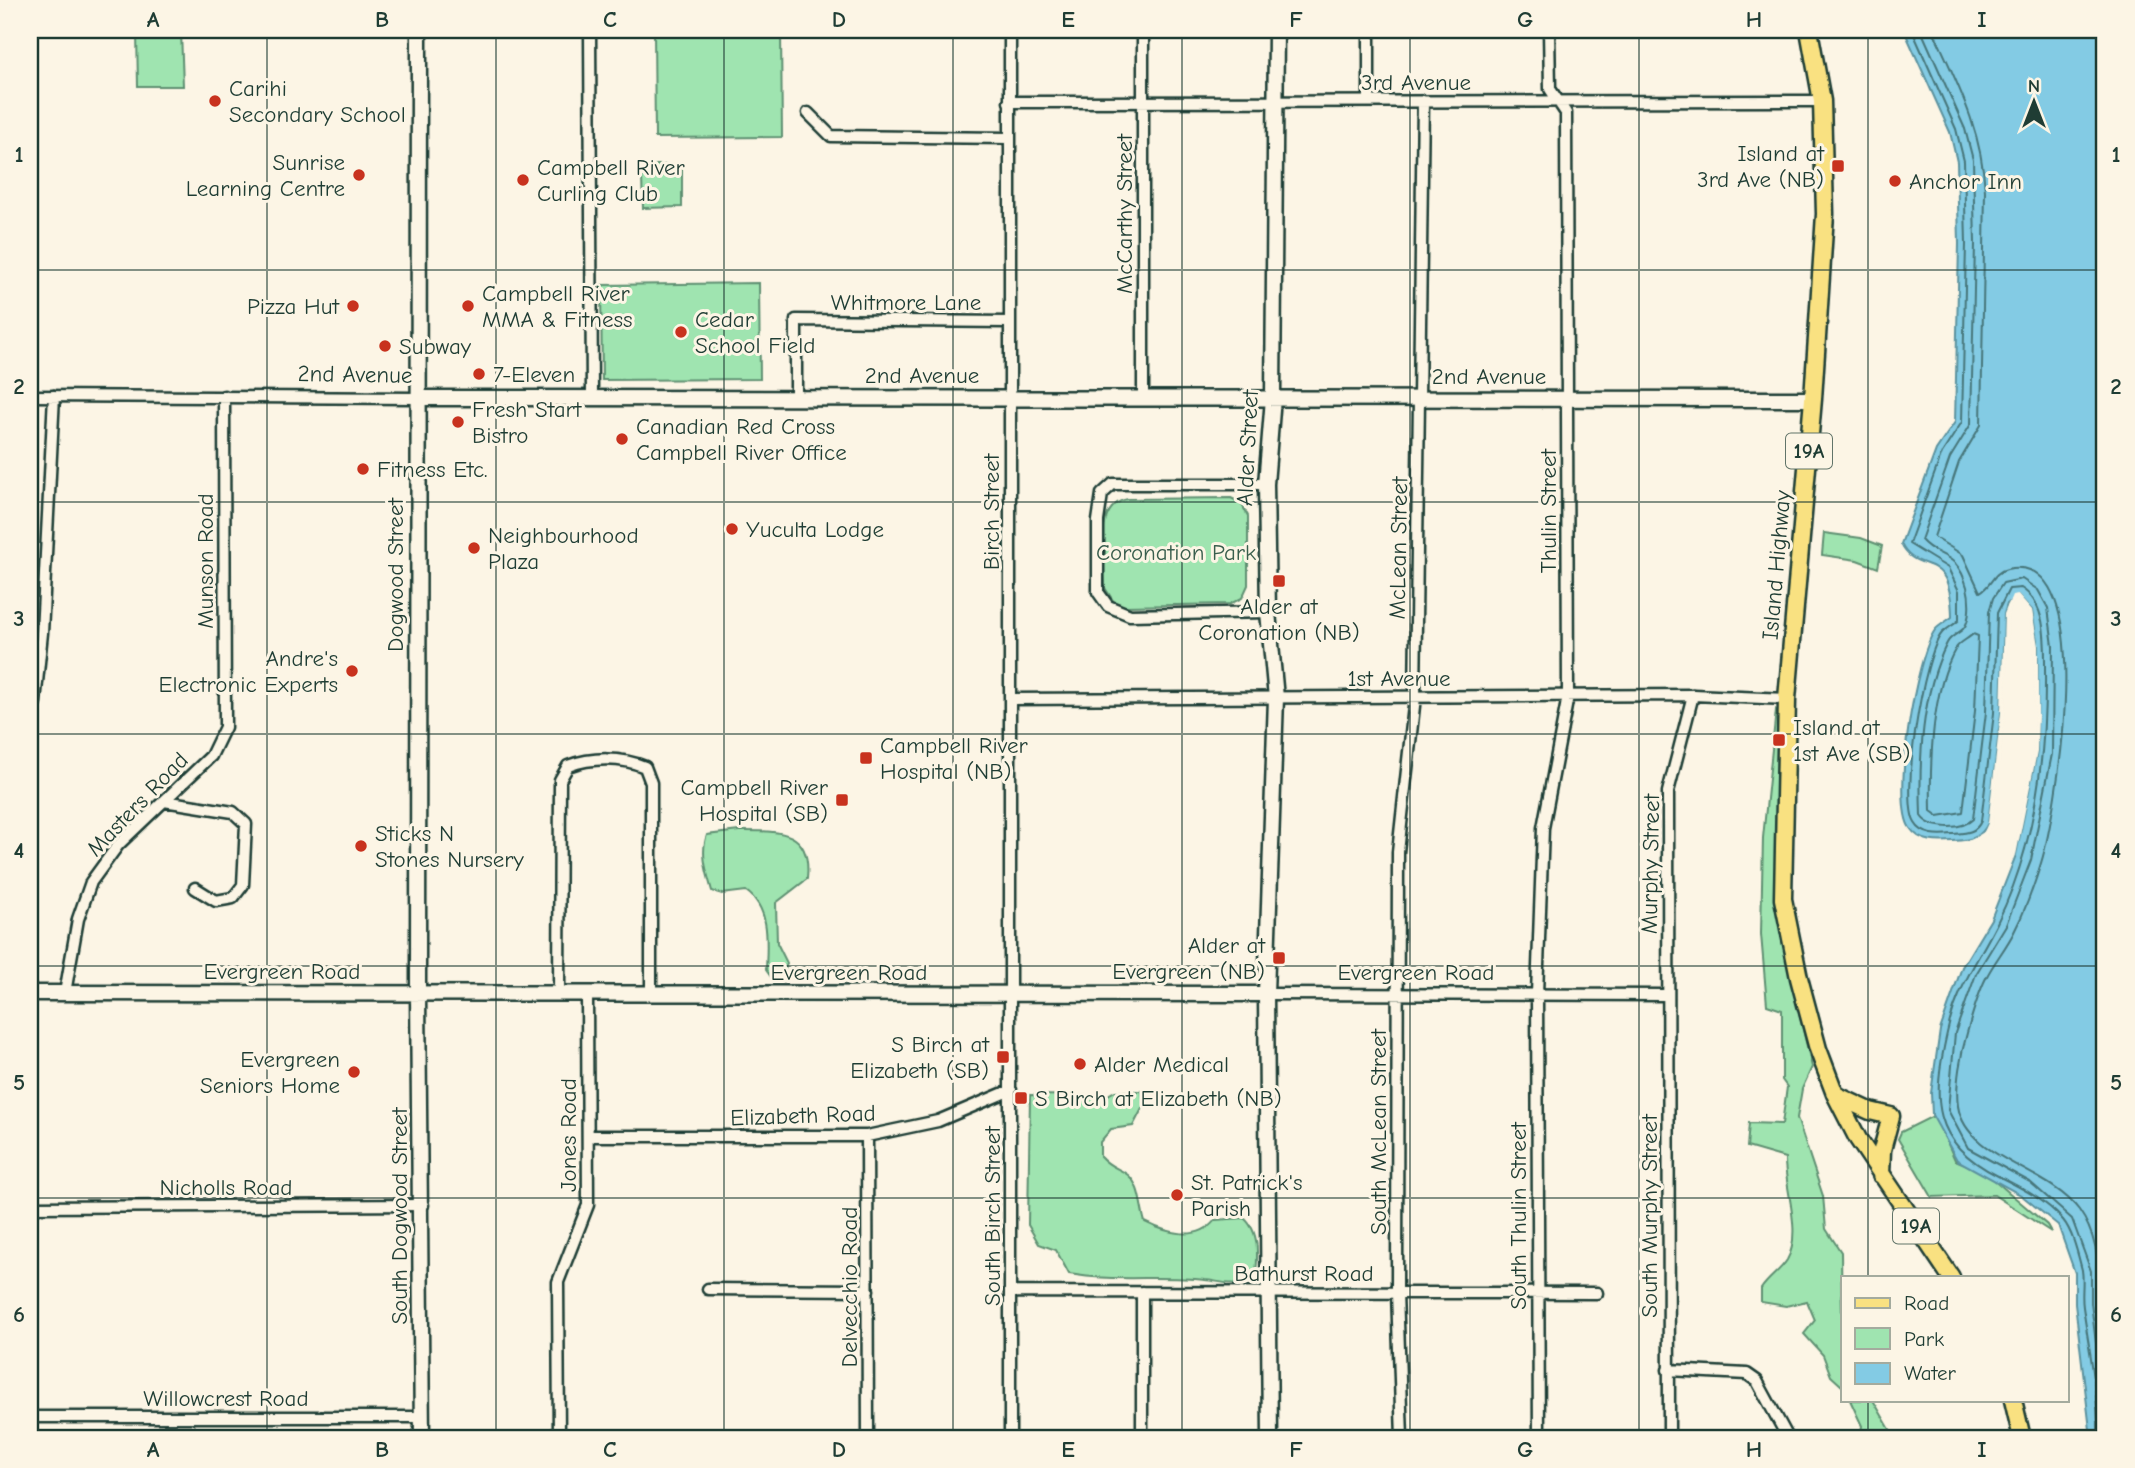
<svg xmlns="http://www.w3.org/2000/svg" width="2135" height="1468" viewBox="0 0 2135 1468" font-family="'Comic Neue',sans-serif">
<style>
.green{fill:#9fe4b0;stroke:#5f9072;stroke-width:2}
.water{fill:#83cbe4;stroke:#5b929e;stroke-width:2}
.pier{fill:#fcf5e5}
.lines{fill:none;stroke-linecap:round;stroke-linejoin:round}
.shore{stroke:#47767a;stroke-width:2}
.street-casing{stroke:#1f3d34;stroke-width:15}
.secondary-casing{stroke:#1f3d34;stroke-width:19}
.primary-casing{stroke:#1f3d34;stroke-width:21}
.street{stroke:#fcf5e5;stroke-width:10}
.secondary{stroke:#fcf5e5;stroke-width:14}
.primary{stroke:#f9e181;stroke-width:16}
.grid{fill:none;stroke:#1f3d34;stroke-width:2;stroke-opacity:0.55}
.poi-dot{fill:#c8321e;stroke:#fcf5e5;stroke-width:2.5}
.labels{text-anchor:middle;stroke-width:6;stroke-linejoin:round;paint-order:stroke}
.shield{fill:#fcf5e5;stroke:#617469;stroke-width:2}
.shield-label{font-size:21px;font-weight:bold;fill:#1f3d34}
.street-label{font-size:23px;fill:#1f3d34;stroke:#fcf5e5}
.poi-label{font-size:23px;fill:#1f3d34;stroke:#fcf5e5;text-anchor:start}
.park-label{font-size:23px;fill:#395e4d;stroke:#fcf5e5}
.neatline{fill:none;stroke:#1f3d34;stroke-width:2.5}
.grid-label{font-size:23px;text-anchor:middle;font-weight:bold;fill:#1f3d34}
</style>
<rect width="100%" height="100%" fill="#fcf5e5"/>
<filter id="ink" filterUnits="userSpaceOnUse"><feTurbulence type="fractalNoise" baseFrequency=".0143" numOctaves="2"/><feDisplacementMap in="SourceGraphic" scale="14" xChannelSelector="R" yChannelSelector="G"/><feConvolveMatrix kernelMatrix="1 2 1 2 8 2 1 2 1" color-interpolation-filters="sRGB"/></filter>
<g filter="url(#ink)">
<!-- green -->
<path class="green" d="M654,30h127l1,107 -127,1z
M181,31l2,55h-45l-1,-54z
M656,165h26v42l-39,1 -1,-31z
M759,283l1,96 -158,1 -1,-95z
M1231,498l10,5 7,13v69l-6,13 -12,6 -106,2 -10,-4 -9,-14c0,-27 -13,-83 23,-89z
M1824,533l37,5 21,8 -4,22 -21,-8 -35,-5z
M1776,710l6,6 -4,45 -2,127 13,83 23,96 -10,22 -5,29 26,78 3,33 15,23 2,135 -12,-11 -8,-21 -19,-21 11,-14 -8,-19 -21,5 -25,-4v-13c7,-11 19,-18 26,-29 16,-27 -3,-74 -2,-102l-38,-11 2,-24 33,1 5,-37 -5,-7v-70l-15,-5 -6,-71 2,-96z
M739,831c41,0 73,-2 68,48l-31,24 1,40 10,20 -4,13 -12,1 -5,-7c1,-28 5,-61 -20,-79l-24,3 -10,-3c-5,-18 -12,-38 -5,-56z
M1115,1091h27l2,14 -11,21 -22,3 -11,13v14c12,13 18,11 28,19 13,11 12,32 17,47 22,11 53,20 70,-2l29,-2c10,9 13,20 13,34 0,10 1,25 -9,29 -13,6 -30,0 -43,-1 -46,-5 -91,2 -136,-6l-13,-24 -17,-6 -11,-19 2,-130 76,1z
M1935,1115l20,45 30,12 62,53 4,7 -57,-37 -62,2 -34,-58 3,-7z
M1850,1400h23l22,38h-35l2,-12z"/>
<!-- water -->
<path class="water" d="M1904,30h201v1408h-14l-16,-134v-31l-17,-48 -37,-30 -64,-35 -25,-45 -1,-22 9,-63 22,-63 29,-48 25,-64 21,-103 1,-106 -6,-36 -14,-15 -11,9 -3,10 -3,99 -13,110c-7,16 -18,17 -35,18 -15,1 -33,2 -43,-13 -19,-26 6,-172 25,-198 4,-5 12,-9 17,-13 -1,-72 -35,-39 -51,-73l35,-94 19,-28 4,-178 -2,-82 -7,-30z"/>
<!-- pier -->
<path class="pier" d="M2018,594l14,16 6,36v69l-1,37 -21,103 -3,-1 20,-102 2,-37 -1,-69 -5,-34 -12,-14 -7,7 -2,10 -3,98 -13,111 -6,11 -10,6 -5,-1 13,-8 4,-9 13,-110 3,-99 8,-19z"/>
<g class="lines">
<!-- shore -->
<path class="shore" d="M1912,30l44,99 8,32 2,83 -4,178 -20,31 -33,91 39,24 11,23v29c-5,5 -12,8 -17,13 -19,22 -42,167 -27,190 8,14 26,12 39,11 12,-1 22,-1 27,-13l13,-108 3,-100 12,-24 12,-1c26,16 24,54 24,82 1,85 -9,176 -48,253 -19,38 -41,66 -50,110 -15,67 -16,109 51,143 22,11 48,24 65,44 10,12 15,35 19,50 2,12 -1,25 1,37 6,42 16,88 15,131
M1921,30l44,99 8,31 2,84 -4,180 -21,34 -29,82c17,20 35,9 46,47 3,11 4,34 -4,42 -5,5 -13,7 -16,14 -26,52 -28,116 -26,173 9,14 41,14 52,3l13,-107 3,-100 4,-14 10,-15 19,-4 16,11 10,18 5,38 -1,108 -21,106 -25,65 -30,49 -21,59 -7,77 20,38 62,34 42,37 19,52v32l14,114
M1933,30c25,55 49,100 52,161l-4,234 -22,37 -25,75 29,18 17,37c11,-5 13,-20 27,-23 96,-22 48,250 34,294 -7,23 -16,48 -27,69 -8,16 -20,30 -28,46 -8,16 -14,37 -19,55 -6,20 -12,52 -9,73 8,52 90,62 121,104 24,33 19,75 26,112
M1973,634l5,2 -3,75 -12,101 -25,4 -7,-5c-1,-48 0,-120 25,-163 4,-6 12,-9 17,-14z"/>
<defs>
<path id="street" d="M590,30l2,367
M1010,30v1408
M1369,30v71
M1009,102l813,-1
M808,113l23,23 178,2
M30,396l388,2
M796,397v-77l213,2
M1143,398v-368
M1266,484h-153l-11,10 -4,27v71l10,14 22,9 138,-3
M1010,699l683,-4 94,4
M30,722l5,-20 7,-69 12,-237
M164,801l69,11 13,12 -3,61 -10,13 -17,3 -21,-13
M65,993l13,-74 13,-37 27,-37 93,-89 14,-29 -1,-331
M559,994l1,-214 8,-14c24,-9 54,-9 77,1l6,16v211
M1266,994l402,1
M588,1136h279l71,-15 73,-31
M867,1136l1,302
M30,1207l393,-2
M708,1289l160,1
M1012,1292l585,1
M1142,1292v146
M1668,1370l79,4 10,7 31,57
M30,1417h393
M559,1438l-1,-156 30,-77 -1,-211
M1402,1438l-5,-146 1,-440 17,-155 8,-596
M1539,1438l-2,-444 6,-166 25,-132 -2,-583 -16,-24 -1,-59
M1669,1438l-1,-646 25,-97"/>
<path id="secondary" d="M419,30l-1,964 4,444
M418,398l1395,1
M30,993l1236,1
M1270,1438l-4,-444 10,-296 -8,-86 -2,-128 7,-86 3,-368"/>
<path id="primary" d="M1809,30l13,71 3,113 -12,185 -26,300 -4,200 16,79 19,71 17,45 23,45 93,138
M1836,1095l34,16 21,5 -9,34 -1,25
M2013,1400l9,38"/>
</defs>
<!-- street casing -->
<use href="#street" class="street-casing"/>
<!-- secondary casing -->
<use href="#secondary" class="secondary-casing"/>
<!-- primary casing -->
<use href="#primary" class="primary-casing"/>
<!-- street -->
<use href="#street" class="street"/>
<!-- secondary -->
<use href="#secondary" class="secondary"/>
<!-- primary -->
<use href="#primary" class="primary"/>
</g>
</g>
<!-- grid -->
<path class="grid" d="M267,30v1408M496,30v1408M724,30v1408M953,30v1408M1182,30v1408M1410,30v1408M1639,30v1408M1868,30v1247M30,270h2075M30,502h2075M30,734h2075M30,966h2075M30,1198h2075M1868,1400v38"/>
<!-- markers -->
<g class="poi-dot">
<circle cx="215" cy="101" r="7"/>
<rect x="1831" y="159" width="14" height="14" rx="3.5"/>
<circle cx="359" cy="175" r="7"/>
<circle cx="523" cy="180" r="7"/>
<circle cx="1895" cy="181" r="7"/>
<circle cx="353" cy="306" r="7"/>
<circle cx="468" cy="306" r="7"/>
<circle cx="681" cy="332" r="7"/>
<circle cx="385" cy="346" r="7"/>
<circle cx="479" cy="374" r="7"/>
<circle cx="458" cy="422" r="7"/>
<circle cx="622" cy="439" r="7"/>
<circle cx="363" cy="469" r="7"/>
<circle cx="732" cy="529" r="7"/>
<circle cx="474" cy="548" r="7"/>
<rect x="1272" y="574" width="14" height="14" rx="3.5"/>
<circle cx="352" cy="671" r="7"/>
<rect x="1772" y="733" width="14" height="14" rx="3.5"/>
<rect x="859" y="751" width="14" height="14" rx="3.5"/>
<rect x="835" y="793" width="14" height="14" rx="3.5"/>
<circle cx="361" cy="846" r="7"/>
<rect x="1272" y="951" width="14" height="14" rx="3.5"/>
<rect x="996" y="1050" width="14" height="14" rx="3.5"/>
<circle cx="1080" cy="1064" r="7"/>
<circle cx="354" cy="1072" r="7"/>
<rect x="1014" y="1091" width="14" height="14" rx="3.5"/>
<circle cx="1177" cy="1195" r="7"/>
</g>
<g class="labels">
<!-- shield labels -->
<g class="shield">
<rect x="1786" y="433.5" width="46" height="35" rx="5"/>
<rect x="1893" y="1208.5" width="46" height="35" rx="5"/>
</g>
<g class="shield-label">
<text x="1809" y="458">19A</text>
<text x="1916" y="1233">19A</text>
</g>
<!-- street labels -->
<g class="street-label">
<text x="1416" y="90">3rd Avenue</text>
<text transform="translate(1124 214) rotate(-90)" y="8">McCarthy Street</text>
<text x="906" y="310">Whitmore Lane</text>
<text transform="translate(355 374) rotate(1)" y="8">2nd Avenue</text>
<text x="922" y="383">2nd Avenue</text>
<text x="1489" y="384">2nd Avenue</text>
<text transform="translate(1247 448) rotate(-87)" y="8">Alder Street</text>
<text transform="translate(1548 511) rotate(-90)" y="8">Thulin Street</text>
<text transform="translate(991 512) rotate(-90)" y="8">Birch Street</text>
<text transform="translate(1398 548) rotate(-89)" y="8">McLean Street</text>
<text transform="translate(205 561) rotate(-90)" y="8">Munson Road</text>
<text transform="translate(1776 565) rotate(-85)" y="8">Island Highway</text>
<text transform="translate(395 575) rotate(-90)" y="8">Dogwood Street</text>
<text x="1399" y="686">1st Avenue</text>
<text transform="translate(137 804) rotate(-46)" y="8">Masters Road</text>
<text transform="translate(1650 864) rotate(-89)" y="8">Murphy Street</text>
<text x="282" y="979">Evergreen Road</text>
<text x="849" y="980">Evergreen Road</text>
<text x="1416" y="980">Evergreen Road</text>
<text transform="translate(803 1115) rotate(-2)" y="8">Elizabeth Road</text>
<text transform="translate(1378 1132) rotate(-90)" y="8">South McLean Street</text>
<text transform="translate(568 1135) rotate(-90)" y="8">Jones Road</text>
<text x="226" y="1195">Nicholls Road</text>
<text transform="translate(399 1216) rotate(-90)" y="8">South Dogwood Street</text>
<text transform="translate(992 1216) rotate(-90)" y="8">South Birch Street</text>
<text transform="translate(1518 1216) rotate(-90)" y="8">South Thulin Street</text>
<text transform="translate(1649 1216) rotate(-90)" y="8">South Murphy Street</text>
<text x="1304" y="1281">Bathurst Road</text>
<text transform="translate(849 1287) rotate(-90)" y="8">Delvecchio Road</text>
<text x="226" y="1406">Willowcrest Road</text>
</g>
<!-- poi labels -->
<g class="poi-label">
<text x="229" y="96">Carihi<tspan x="229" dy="26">Secondary School</tspan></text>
<text x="1824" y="161" text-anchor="end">Island at<tspan x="1824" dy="26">3rd Ave (NB)</tspan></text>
<text x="345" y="170" text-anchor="end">Sunrise<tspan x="345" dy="26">Learning Centre</tspan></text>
<text x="537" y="175">Campbell River<tspan x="537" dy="26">Curling Club</tspan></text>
<text x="1909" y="189">Anchor Inn</text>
<text x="482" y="301">Campbell River<tspan x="482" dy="26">MMA &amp; Fitness</tspan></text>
<text x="339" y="314" text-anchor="end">Pizza Hut</text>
<text x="695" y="327">Cedar<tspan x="695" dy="26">School Field</tspan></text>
<text x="399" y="354">Subway</text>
<text x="493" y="382">7-Eleven</text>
<text x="472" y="417">Fresh Start<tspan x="472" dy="26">Bistro</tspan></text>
<text x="636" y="434">Canadian Red Cross<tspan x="636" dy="26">Campbell River Office</tspan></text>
<text x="377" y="477">Fitness Etc.</text>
<text x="746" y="537">Yuculta Lodge</text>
<text x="488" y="543">Neighbourhood<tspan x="488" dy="26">Plaza</tspan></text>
<text x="1279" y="614" text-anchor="middle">Alder at<tspan x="1279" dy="26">Coronation (NB)</tspan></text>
<text x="338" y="666" text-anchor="end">Andre's<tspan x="338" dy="26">Electronic Experts</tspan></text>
<text x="1793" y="735">Island at<tspan x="1793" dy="26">1st Ave (SB)</tspan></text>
<text x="880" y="753">Campbell River<tspan x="880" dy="26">Hospital (NB)</tspan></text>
<text x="828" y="795" text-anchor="end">Campbell River<tspan x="828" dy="26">Hospital (SB)</tspan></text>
<text x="375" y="841">Sticks N<tspan x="375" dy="26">Stones Nursery</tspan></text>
<text x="1265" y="953" text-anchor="end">Alder at<tspan x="1265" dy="26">Evergreen (NB)</tspan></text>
<text x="989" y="1052" text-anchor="end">S Birch at<tspan x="989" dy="26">Elizabeth (SB)</tspan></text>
<text x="340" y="1067" text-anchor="end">Evergreen<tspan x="340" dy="26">Seniors Home</tspan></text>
<text x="1094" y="1072">Alder Medical</text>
<text x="1035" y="1106">S Birch at Elizabeth (NB)</text>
<text x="1191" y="1190">St. Patrick's<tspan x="1191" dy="26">Parish</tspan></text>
</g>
<!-- park labels -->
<g class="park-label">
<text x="1176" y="560">Coronation Park</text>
</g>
</g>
<!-- margin -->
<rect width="2135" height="1468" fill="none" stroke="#fcf5e5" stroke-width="77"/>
<!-- legend -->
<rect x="1841" y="1276" width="228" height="126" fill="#fcf5e5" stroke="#a4ab9e" stroke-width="2"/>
<rect x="1855" y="1298" width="35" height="10" fill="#f9e181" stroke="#a4ab9e" stroke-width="2"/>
<text x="1904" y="1310" font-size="21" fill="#1f3d34">Road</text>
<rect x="1855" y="1328" width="35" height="21" fill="#9fe4b0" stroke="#a4ab9e" stroke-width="2"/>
<text x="1904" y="1346" font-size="21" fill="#1f3d34">Park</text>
<rect x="1855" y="1363" width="35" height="21" fill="#83cbe4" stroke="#a4ab9e" stroke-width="2"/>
<text x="1904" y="1380" font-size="21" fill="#1f3d34">Water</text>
<!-- north arrow -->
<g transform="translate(2034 102)" stroke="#fcf5e5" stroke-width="5" paint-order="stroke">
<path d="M0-5L12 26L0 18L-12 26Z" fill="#1f3d34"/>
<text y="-10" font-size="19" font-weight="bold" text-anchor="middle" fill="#1f3d34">N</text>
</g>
<rect x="38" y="38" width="2058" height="1392" class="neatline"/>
<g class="grid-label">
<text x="153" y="27">A</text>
<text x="382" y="27">B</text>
<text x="610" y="27">C</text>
<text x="839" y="27">D</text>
<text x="1068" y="27">E</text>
<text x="1296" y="27">F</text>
<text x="1525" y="27">G</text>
<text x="1754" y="27">H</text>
<text x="1982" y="27">I</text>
<text x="19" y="162">1</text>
<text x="2116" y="162">1</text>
<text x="19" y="394">2</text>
<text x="2116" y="394">2</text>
<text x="19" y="626">3</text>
<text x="2116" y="626">3</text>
<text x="19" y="858">4</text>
<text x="2116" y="858">4</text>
<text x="19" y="1090">5</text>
<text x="2116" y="1090">5</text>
<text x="19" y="1322">6</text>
<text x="2116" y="1322">6</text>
<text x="153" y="1457">A</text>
<text x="382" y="1457">B</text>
<text x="610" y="1457">C</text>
<text x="839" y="1457">D</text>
<text x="1068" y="1457">E</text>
<text x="1296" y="1457">F</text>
<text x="1525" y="1457">G</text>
<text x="1754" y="1457">H</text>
<text x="1982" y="1457">I</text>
</g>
</svg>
